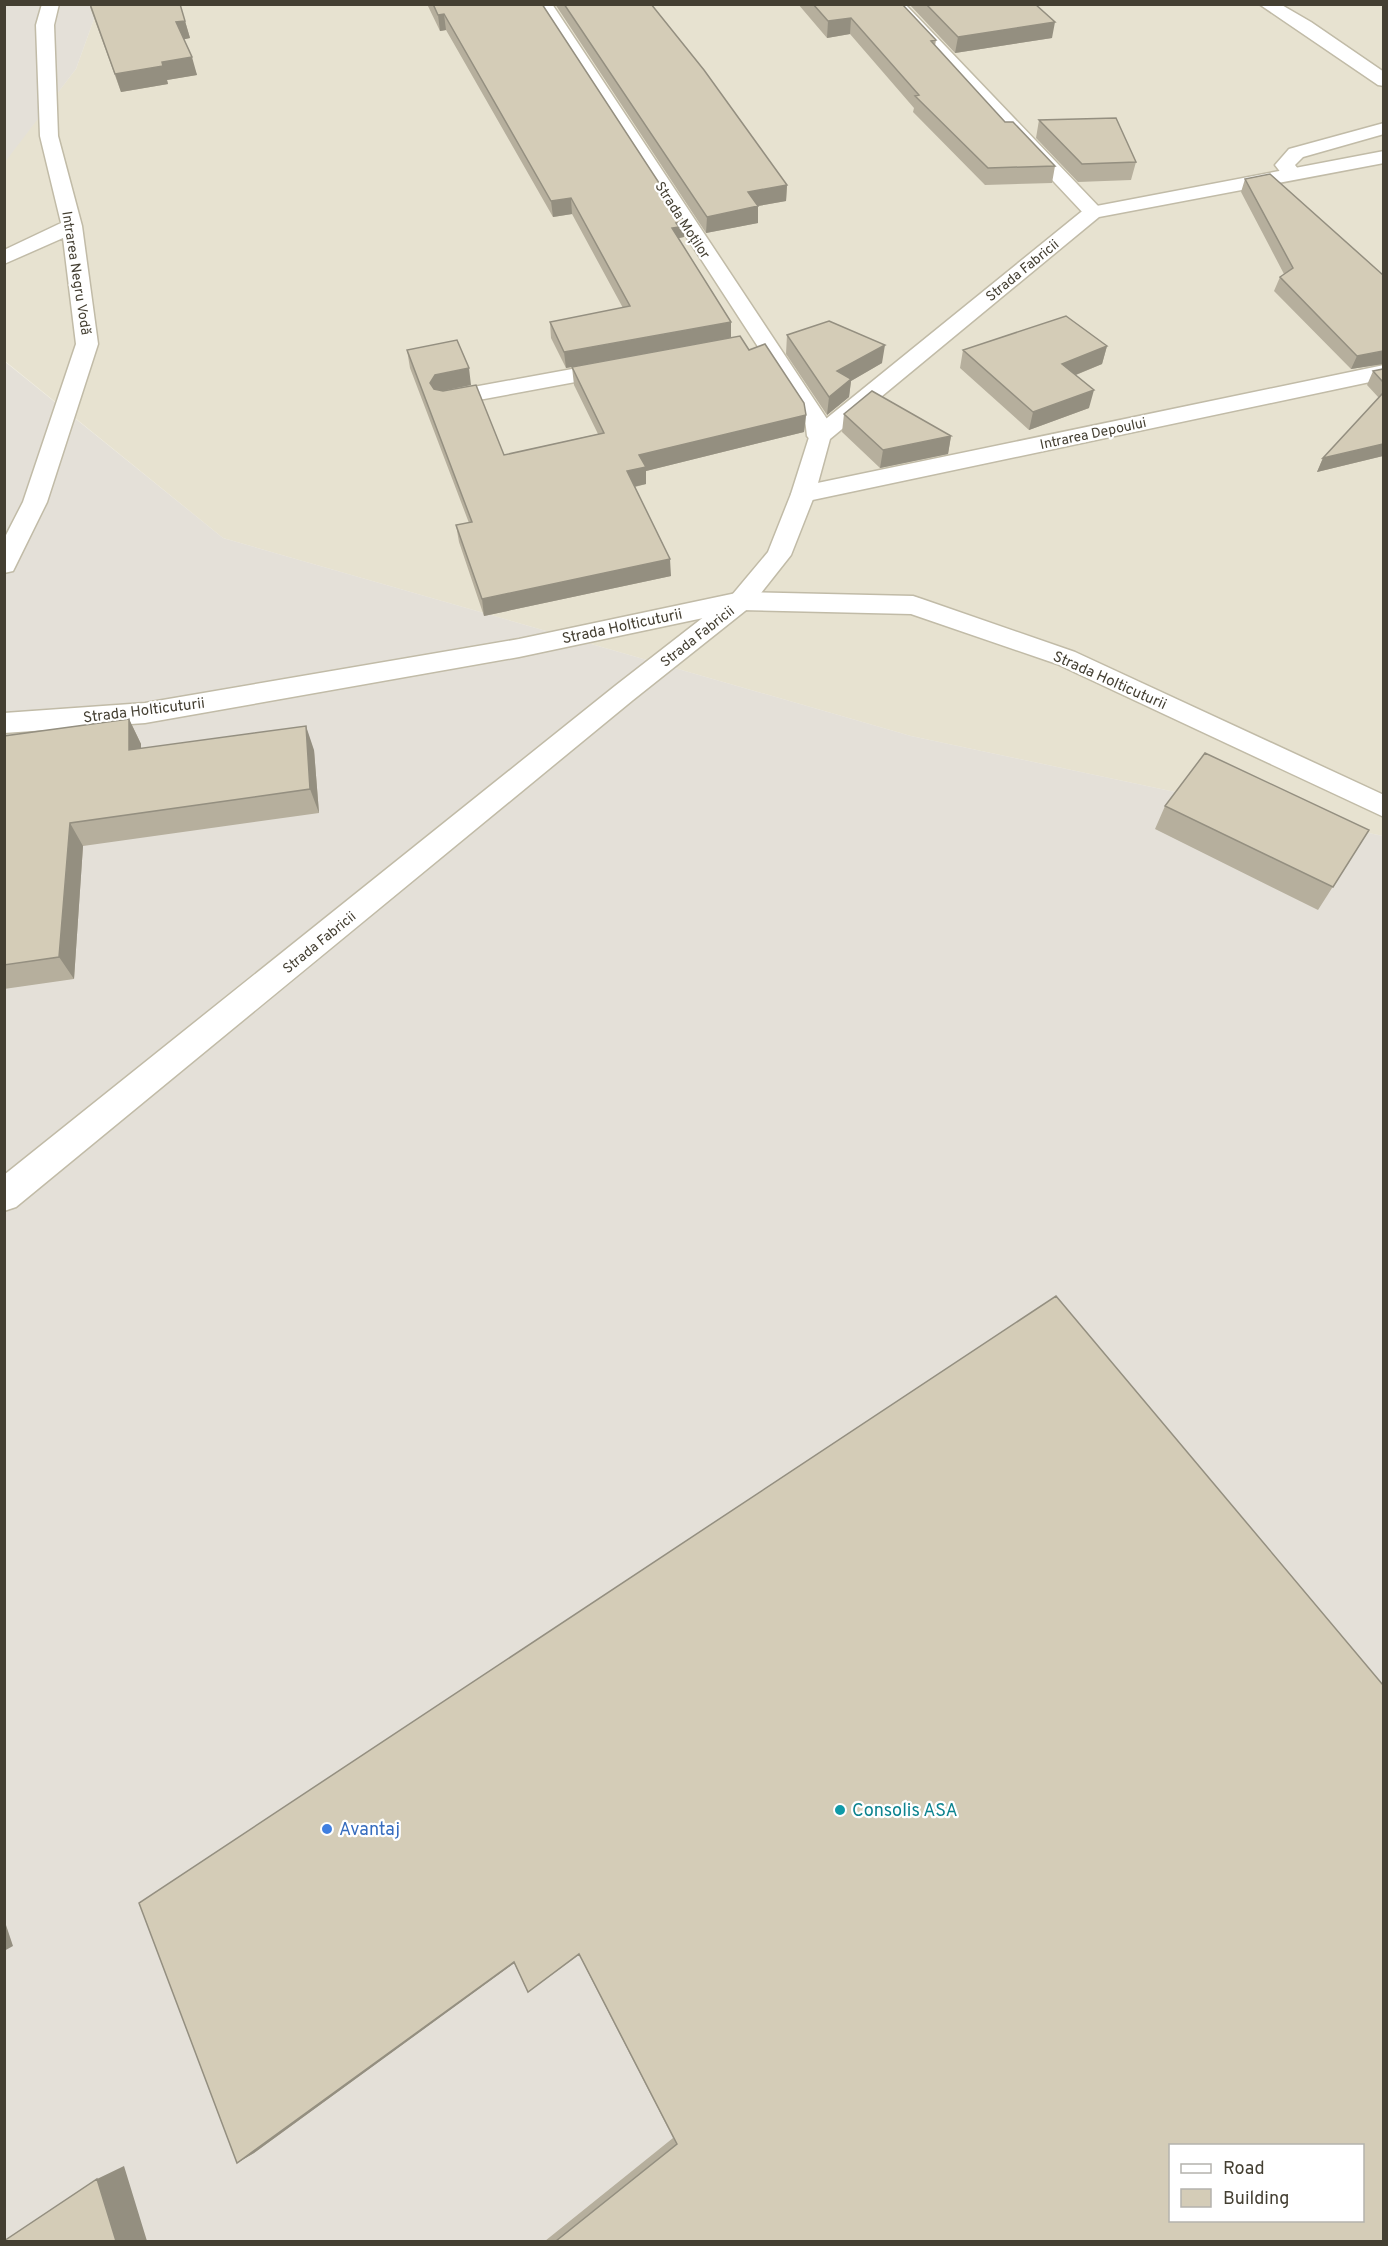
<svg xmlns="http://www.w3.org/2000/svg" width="1388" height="2246" viewBox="0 0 1388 2246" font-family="Overpass,sans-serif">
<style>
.residential{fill:#e7e2d0}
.industrial{fill:#e4e0d8;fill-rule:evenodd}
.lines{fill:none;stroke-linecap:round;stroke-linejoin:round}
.minor-casing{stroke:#c1bba7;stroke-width:3}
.tertiary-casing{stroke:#c1bba7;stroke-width:3}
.minor{fill:#fff;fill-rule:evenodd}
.tertiary{fill:#fff;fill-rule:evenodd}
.wall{fill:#b6af9d}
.shaded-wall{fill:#948f80}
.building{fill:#d4ccb7;stroke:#948f80;stroke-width:1.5;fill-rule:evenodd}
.culture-dot{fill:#0f9aa8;stroke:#fff;stroke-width:2}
.shop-dot{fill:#3f7fe0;stroke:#fff;stroke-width:2}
.labels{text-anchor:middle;stroke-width:4.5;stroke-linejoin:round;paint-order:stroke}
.far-street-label{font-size:14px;fill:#443f32;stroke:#fff}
.street-label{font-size:15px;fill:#443f32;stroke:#fff}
.near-culture-label{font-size:18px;fill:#0d838f;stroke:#fff;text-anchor:start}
.near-shop-label{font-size:18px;fill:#366cbe;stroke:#fff;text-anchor:start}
</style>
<rect width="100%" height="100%" fill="#f2efe2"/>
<!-- residential -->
<path class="residential" d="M99,5h1284v831l-472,-100 -688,-198 -218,-177 -1,-199 72,-93z"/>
<!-- industrial -->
<path class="industrial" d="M5,5h94l-23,64 -71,93z
M4,361l219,177 688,198 472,100v1405h-1378zM1170,2146h192v74h-192z"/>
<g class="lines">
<defs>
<path id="minor" d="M42,4h17l-5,21 4,111 24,90 16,118 -51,158 -31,63 -3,6 -9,2v-34l19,-37 53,-158 -13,-106 -59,26v-14l57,-27 -21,-87 -4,-111z
M535,4h17l275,415 4,17 -4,5 -8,2 -8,-2 -4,-5 -2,-17z
M887,4h18l195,204 3,4 -3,4h-14z
M1259,4h21l31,18 73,50v14l-6,-1z
M1384,123v11l-81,23 -8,8 7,9 -3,4h-14l-10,-13 14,-16z
M616,361l8,2 3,5 -3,5 -178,33 -8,-2 -3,-5 3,-5 8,-2z
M1384,365v14l-581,123 -8,-3 -4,-5 4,-5 8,-3z
M741,592l172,4 9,3 153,53 309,143v22l-327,-153 -146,-50 -170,-4 -222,47 -374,66 -141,10v-20l141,-10 374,-64z"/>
<path id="tertiary" d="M1384,151v12l-285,54 -269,222 -15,55 -24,61 -41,52 -117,93 -617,507 -12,4v-36l611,-489 117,-91 36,-43 23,-58 20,-63 275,-223z"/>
</defs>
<!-- minor casing -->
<use href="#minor" class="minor-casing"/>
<!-- tertiary casing -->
<use href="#tertiary" class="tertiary-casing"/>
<!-- minor -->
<use href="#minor" class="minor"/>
<!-- tertiary -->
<use href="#tertiary" class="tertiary"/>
</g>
<!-- wall -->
<path class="wall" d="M427,4h115l142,233 -5,1v1l52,99 18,12 57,65 -2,17 -158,39v13l-11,3 36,89 -187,40 -25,-74 -3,-17 13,-2 -59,-155 -3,-18 64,35 -29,6 62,64 94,-21 -24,-49 -2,-18 115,-21 -121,22 -15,-30 -1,-16 73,-14 -51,-94 -19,3 -107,-187 -6,1z
M555,4h96l136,181 -1,16 -28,5v17l-52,10z
M798,4h104l34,36 -1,6 70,76 50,44 -3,17 -67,2 -72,-73 1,-4 -64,-74 -23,4z
M909,4h126l17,34 -97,15z
M90,7l95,14 5,17 -6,1 13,36 -30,5 1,4 -47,8z
M1039,120l97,42 -5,18 -53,2 -42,-44z
M1245,179l138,185 -32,5 -77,-78 6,-14 4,-3 -43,-82z
M787,335l95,28 -31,18 -2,16 -22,18 -41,-61z
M1107,346l-5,18 -26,11 13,33 -60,22 -69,-62 3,-18z
M1383,369v87l-66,16 6,-14 56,-60 -12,-13 6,-14z
M844,414l107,22 -3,18 -68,14 -38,-36z
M129,719l12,25v4l173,2 5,63 -236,33 -9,133 -70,10v-253z
M1165,806l204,24 -51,80 -163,-81z
M1056,1296l327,945h-838l128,-103 -94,-183 -51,37 -14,-29 -260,190 -17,10z"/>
<!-- shaded-wall -->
<path class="shaded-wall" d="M444,14l2,16 -6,1 -2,-16z
M851,18l-1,16 -23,4 1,-17z
M185,21l5,17 -9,2 -5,-18z
M1055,22l-3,16 -97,15 3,-16z
M192,57l5,18 -30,5 1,4 -47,8 -6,-18 47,-12z
M787,185l-1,16 -28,5v17l-52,10 1,-16 41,-25z
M571,198l1,16 -19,3 -2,-16z
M684,221v16l-5,1v5l-7,-15 4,-5z
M731,322v16l-165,30 -2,-16z
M885,345l-3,18 -31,18 -2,16 -22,18 2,-18 8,-26z
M1107,346l-5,18 -44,18 4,-18z
M1383,351v13l-32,5 6,-13z
M469,368l2,17 -34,7 -4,8 -3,-17 5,-8z
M1094,390l-5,18 -60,22 4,-18z
M806,415l-2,17 -158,39v13l-18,4 -1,-17 12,-16z
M951,436l-3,18 -68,14 3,-18z
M1383,444v12l-66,16 6,-14z
M670,559l1,17 -187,40 -2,-17z
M129,719l12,25v30l-12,-24z
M306,726l8,24 5,63 -9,-24z
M70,823l13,23 -9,133 -15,-22z
M4,1919l9,27 -9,5z
M520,1959l-266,194 -17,10 277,-201z
M124,2166l23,75h-31l-19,-62z"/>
<!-- building -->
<path class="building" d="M90,4h90l5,17 -9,1 16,35 -30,5 1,4 -48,8z
M433,4h109l142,217 -8,2 3,4 -7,1 59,94 -167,30 -14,-30 80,-16 -59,-108 -20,3 -107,-187 -6,1z
M564,4h87l53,66 83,115 -39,7 10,14 -51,11z
M813,4h89l34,36 -5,1 74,81h8l42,44 -67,2 -73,-72 4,-1 -68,-77 -23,3z
M926,4h109l20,18 -97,15z
M1116,118l20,44 -54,2 -43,-44z
M1270,174l113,101v76l-26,5 -77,-79 13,-9 -48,-89z
M1066,316l41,30 -45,18 32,26 -61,22 -70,-62z
M829,321l56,24 -48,26 14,8 -22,18 -42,-62z
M740,336l9,14 16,-6 39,59 2,12 -167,40 7,12 -19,4 43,88 -188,40 -26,-74 16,-3 -65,-172 50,-10 12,28 -34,7 -5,8 4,6 9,2 33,-6 28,70 100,-22 -32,-66z
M1383,369v13l-10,-11z
M872,391l79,45 -68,14 -39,-36z
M1383,393v51l-60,14z
M129,719v31l177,-24 4,63 -240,34 -11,134 -55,8v-229z
M1205,753l164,77 -36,57 -168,-81z
M1056,1296l327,389v556h-827l121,-97 -98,-190 -51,38 -14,-30 -277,201 -98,-260zM1170,2145h192v75h-192z
M97,2179l19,62h-112z"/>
<!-- markers -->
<circle class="culture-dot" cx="840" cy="1810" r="6"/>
<circle class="shop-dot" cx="327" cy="1829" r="6"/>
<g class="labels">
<!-- far-street labels -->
<g class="far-street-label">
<text transform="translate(683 220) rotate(57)" y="5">Strada Moților</text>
<text transform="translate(1022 270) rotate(-39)" y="5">Strada Fabricii</text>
<text transform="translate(77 273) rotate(81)" y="5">Intrarea Negru Vodă</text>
<text transform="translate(1093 433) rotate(-12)" y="5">Intrarea Depoului</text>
<text transform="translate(697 636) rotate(-38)" y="5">Strada Fabricii</text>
<text transform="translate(319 942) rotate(-39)" y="5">Strada Fabricii</text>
</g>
<!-- street labels -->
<g class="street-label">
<text transform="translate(622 626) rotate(-12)" y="5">Strada Holticuturii</text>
<text transform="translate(1110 680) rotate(24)" y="5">Strada Holticuturii</text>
<text transform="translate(144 710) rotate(-7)" y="5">Strada Holticuturii</text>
</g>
<!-- near-culture labels -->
<g class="near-culture-label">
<text x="852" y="1816">Consolis ASA</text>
</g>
<!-- near-shop labels -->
<g class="near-shop-label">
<text x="339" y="1835">Avantaj</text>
</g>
</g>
<!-- border -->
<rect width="1388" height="2246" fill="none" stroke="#443f32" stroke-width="12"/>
<!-- legend -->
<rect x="1169" y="2144" width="195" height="78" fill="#ffffff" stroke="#b4b2ad" stroke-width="1.5"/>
<rect x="1181" y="2164" width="30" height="9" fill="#ffffff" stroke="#b4b2ad" stroke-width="1.5"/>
<text x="1223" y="2174" font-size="18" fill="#443f32">Road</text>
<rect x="1181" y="2189" width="30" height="18" fill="#d4ccb7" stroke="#b4b2ad" stroke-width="1.5"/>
<text x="1223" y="2204" font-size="18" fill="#443f32">Building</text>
</svg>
